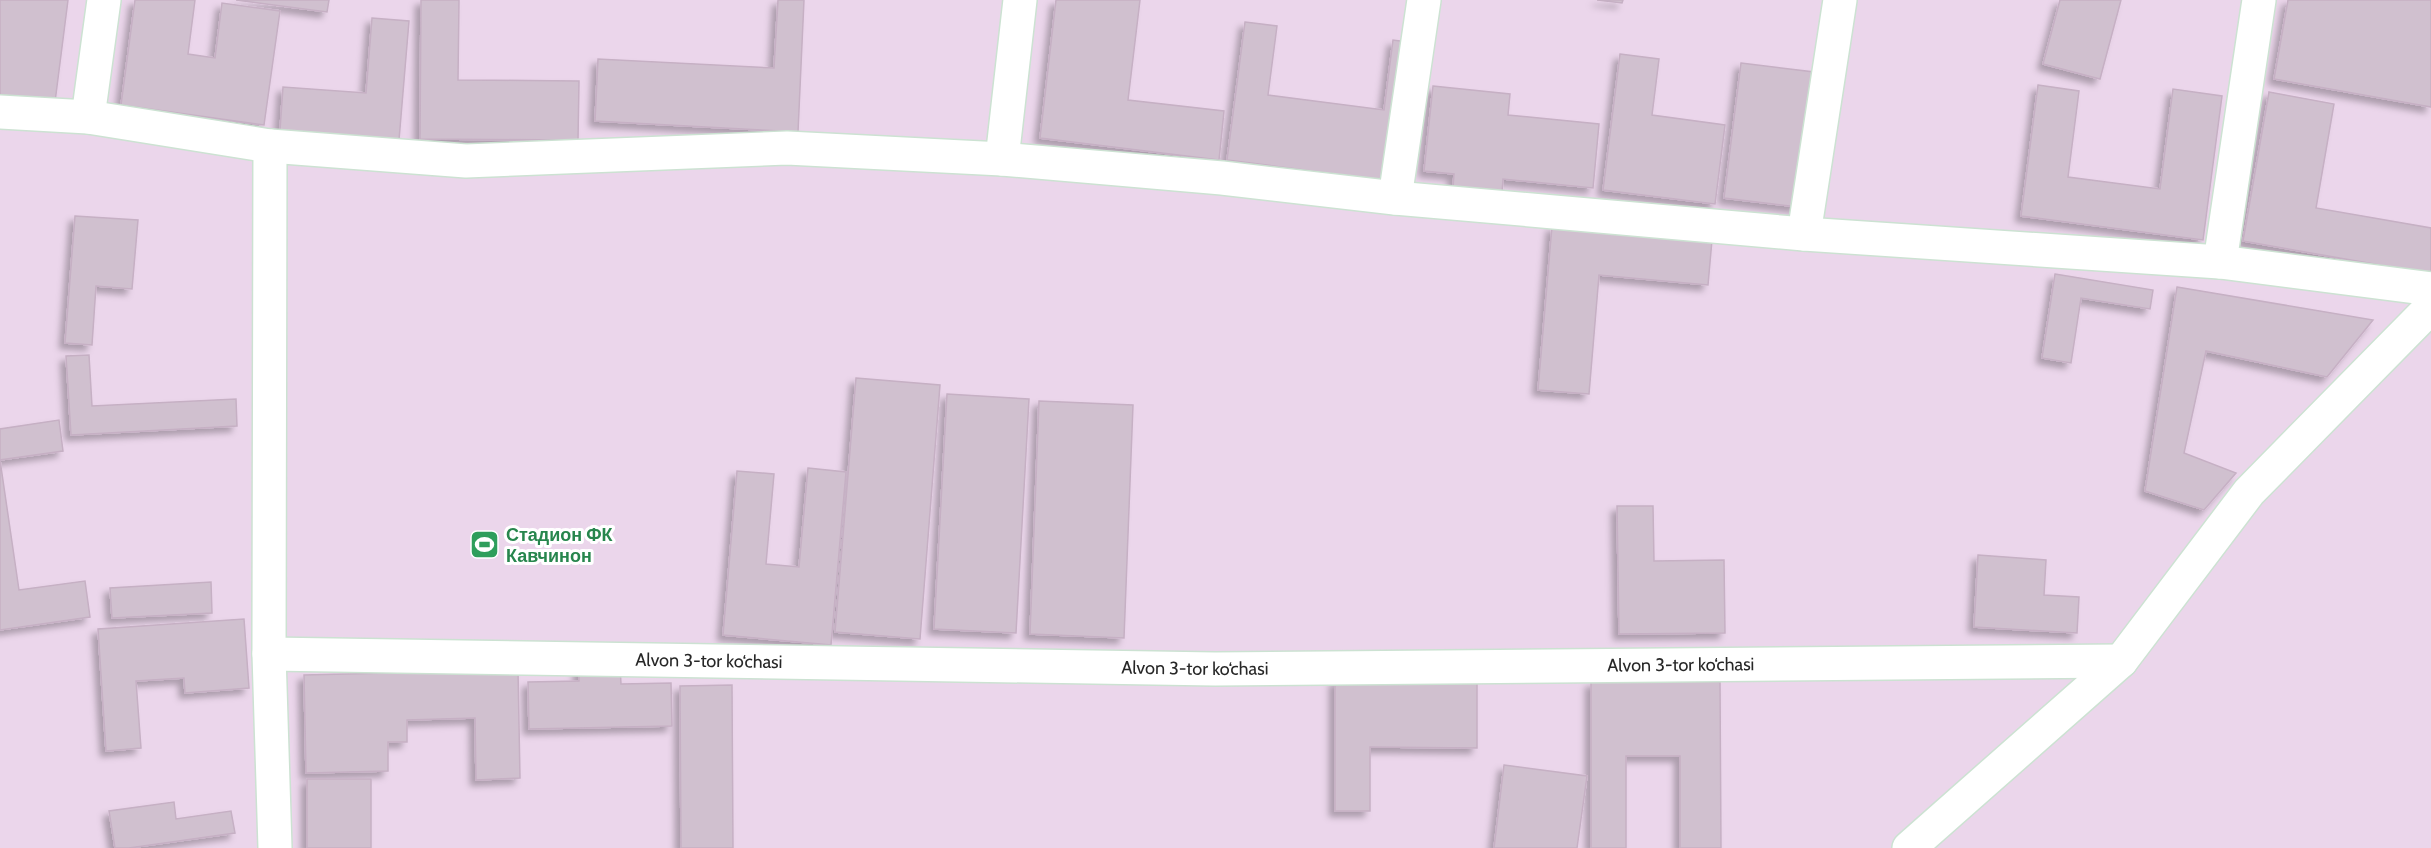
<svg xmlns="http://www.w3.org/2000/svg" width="2431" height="848" viewBox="0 0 2431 848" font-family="Cabin,sans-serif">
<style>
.building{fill:#d0c0cf;stroke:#c6b0c4;stroke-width:1.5;filter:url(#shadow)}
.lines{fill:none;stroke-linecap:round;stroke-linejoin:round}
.minor-casing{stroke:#cce2d2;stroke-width:36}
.tertiary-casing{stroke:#cce2d2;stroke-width:36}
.minor{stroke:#fff;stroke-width:33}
.tertiary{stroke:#fff;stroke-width:33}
.labels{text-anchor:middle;stroke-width:6;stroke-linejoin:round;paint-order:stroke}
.leisure-label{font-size:18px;font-weight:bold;fill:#27864d;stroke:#fff;text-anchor:start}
.street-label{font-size:18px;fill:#272727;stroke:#fff}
</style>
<defs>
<filter id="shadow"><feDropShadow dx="-5.5" dy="5.5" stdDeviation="3" flood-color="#0004"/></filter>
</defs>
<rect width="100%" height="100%" fill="#ebd6eb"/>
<!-- building -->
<path class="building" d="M0,0h68l-13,102 -55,-7z
M135,0h60l-7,54 27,4 7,-55 58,8 -16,114 -143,-20z
M236,0h93l-2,12z
M421,0h38l-1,80 121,1 -1,59 -158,-1z
M778,0h26l-6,132 -203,-11 3,-62 176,9z
M1056,0h84l-12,100 96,11 -5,49 -179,-22z
M1597,0h26l-1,3z
M2060,0h61l-21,79 -57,-15z
M2288,0h143v107l-157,-28z
M372,18l37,3 -10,119 -119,-10 3,-43 83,6z
M1245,22l32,4 -9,69 116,15 9,-70 15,2 -18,139 -163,-21z
M1620,54l39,5 -7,56 73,10 -10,79 -112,-14z
M1741,63l73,9 -16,135 -74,-9z
M2038,85l41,6 -11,86 92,12 13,-100 49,7 -19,144 -182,-24z
M1433,86l77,8 -2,21 91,9 -6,64 -90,-9 -1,14 -49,-5 1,-14 -30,-3z
M2269,92l65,12 -18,104 115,20v46l-188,-33z
M75,216l63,4 -6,69 -36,-3 -4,59 -27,-2z
M1552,226l160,14 -4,45 -109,-10 -10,119 -51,-4z
M2055,274l98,16 -3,19 -69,-11 -10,65 -29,-5z
M2177,287l196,33 -46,57 -121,-26 -22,102 52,20 -32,37 -59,-19z
M89,355l3,51 144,-7 1,27 -166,9 -5,-79z
M856,378l84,7 -20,254 -85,-7z
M947,394l82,5 -13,234 -82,-4z
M1039,401l94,4 -9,233 -94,-4z
M59,420l4,31 -63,9 19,130 66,-9 5,36 -90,13v-201z
M808,468l38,4 -15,173 -108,-10 14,-164 37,3 -8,90 33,3z
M1617,506h36l1,55 70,-1 1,73 -106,1z
M1978,555l68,5 -2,35 35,2 -2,36 -103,-6z
M211,582l1,31 -100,5 -2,-30z
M244,619l5,69 -64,5 -1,-15 -48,3 5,67 -35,3 -8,-122z
M620,666l1,18 50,-1 1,43 -143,3 -1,-47 51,-1v-14z
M518,670l2,108 -44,2 -1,-62 -68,2v22h-19v29l-82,2 -2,-98z
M1335,680h142v68l-107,-1v64h-35z
M1591,682h129l1,166h-41v-92h-54v92h-35z
M732,685l1,163h-52l-1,-162z
M1504,765l83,11 -10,72h-83z
M307,779h64v69h-64z
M174,802l2,17 55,-8 4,22 -106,15h-14l-6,-37z"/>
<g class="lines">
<defs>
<g id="minor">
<path d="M88,117l16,-117"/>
<path d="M270,146l-1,508 6,194"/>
<path d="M1002,159l18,-159"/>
<path d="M1395,198l29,-198"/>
<path d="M1804,234l36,-234"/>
<path d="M2220,262l39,-262"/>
<path id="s1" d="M269,654l946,15 906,-8"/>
<path d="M1909,848l212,-187 128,-169 182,-185"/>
</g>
<path id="tertiary" d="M0,112l88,5 182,29 196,15 321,-13 215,11 220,19 173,20 409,36 416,28 211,27"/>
</defs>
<!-- minor casing -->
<use href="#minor" class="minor-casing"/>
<!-- tertiary casing -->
<use href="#tertiary" class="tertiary-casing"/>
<!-- minor -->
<use href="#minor" class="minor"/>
<!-- tertiary -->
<use href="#tertiary" class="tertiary"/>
</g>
<!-- icons -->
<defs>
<symbol id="stadium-square" viewBox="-11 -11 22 22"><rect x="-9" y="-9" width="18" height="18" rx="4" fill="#2e9e5b" stroke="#fff"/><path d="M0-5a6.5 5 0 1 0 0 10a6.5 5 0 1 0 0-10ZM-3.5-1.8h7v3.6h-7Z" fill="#fff"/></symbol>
</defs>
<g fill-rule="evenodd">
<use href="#stadium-square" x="468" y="528" width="33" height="33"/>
</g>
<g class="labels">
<!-- leisure labels -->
<g class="leisure-label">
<text x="506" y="541">Стадион ФК<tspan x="506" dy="21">Кавчинон</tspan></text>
</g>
<!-- street labels -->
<g class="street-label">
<text dy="6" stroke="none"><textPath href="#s1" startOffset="440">Alvon 3-tor ko‘chasi</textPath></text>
<text dy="6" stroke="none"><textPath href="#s1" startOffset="1412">Alvon 3-tor ko‘chasi</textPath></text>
<text dy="6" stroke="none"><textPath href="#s1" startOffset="926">Alvon 3-tor ko‘chasi</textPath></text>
</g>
</g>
</svg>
